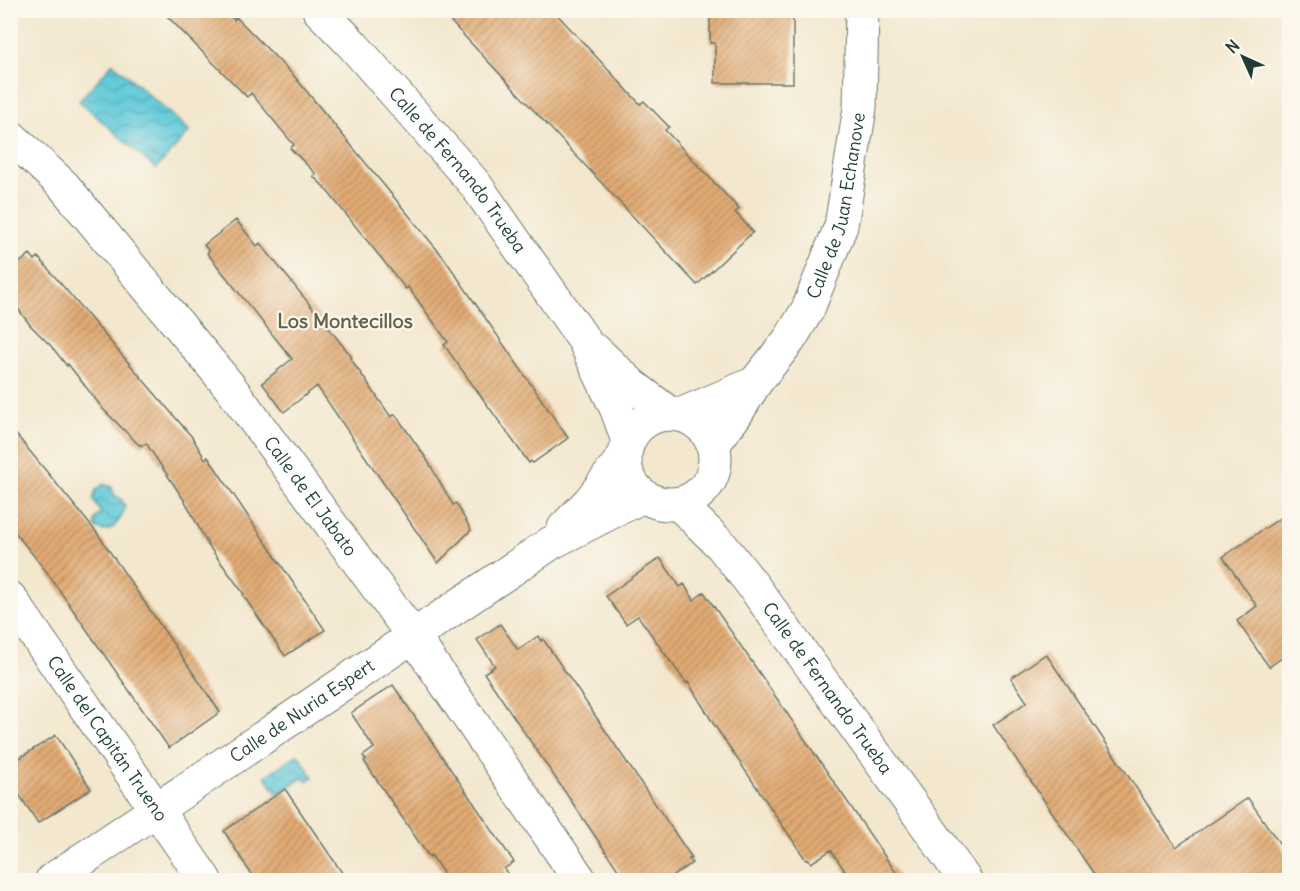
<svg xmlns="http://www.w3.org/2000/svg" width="1300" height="891" viewBox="0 0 1300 891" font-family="Delius,sans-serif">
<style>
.water{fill:url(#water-waves);stroke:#3f8387;stroke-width:1.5}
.building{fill:url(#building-hatch)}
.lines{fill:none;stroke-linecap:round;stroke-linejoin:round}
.minor-casing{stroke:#69786a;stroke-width:35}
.minor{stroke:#fff;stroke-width:33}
.labels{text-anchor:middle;stroke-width:4.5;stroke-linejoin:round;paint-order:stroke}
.street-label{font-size:18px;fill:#1f3d34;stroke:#fbf7ec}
.neighbourhood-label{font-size:20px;font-weight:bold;fill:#63634a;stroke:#fbf7ec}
</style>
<defs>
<pattern id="water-waves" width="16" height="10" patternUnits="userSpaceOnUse" patternTransform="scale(1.5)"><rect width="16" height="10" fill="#5fc9da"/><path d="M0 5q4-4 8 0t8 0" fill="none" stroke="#4ea4b2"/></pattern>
<pattern id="building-hatch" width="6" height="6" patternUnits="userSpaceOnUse" patternTransform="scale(1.5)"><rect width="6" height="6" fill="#e1aa73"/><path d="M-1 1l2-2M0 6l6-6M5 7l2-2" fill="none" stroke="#b68c5f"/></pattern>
</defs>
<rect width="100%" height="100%" fill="#fbf7ec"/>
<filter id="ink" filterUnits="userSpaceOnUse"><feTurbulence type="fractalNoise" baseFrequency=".0167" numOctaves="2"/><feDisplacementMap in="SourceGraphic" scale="12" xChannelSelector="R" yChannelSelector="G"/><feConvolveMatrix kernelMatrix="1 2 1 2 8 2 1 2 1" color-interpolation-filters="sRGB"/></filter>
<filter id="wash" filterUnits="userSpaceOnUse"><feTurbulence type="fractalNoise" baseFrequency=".008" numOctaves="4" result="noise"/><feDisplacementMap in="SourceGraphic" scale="24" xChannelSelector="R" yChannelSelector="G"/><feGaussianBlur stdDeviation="1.35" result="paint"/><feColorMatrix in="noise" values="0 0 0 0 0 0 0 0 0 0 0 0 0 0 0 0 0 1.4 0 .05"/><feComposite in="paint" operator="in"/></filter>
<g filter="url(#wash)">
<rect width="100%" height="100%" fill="#f3e7ce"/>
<!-- water -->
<path class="water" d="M113,63l77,68 -34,38 -77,-68z
M103,484l9,3 2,8 7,4 4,7c-2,13 -16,33 -30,21v-8l6,-7 -8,-12 3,-10z
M298,754l15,23 -6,4 -5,-3 -25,16 -12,-18z"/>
<g id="blocks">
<!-- building -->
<path class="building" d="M161,10h64l9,10 2,-3 58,59 150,182 124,180 -35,25 -2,-2 -2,2 -85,-118 4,-3 -40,-55 -2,2 -82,-102 -11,-11 3,-2 -26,-26 4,-3 -43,-52 -4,4z
M440,10h113l87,94 4,-3 25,26 -4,3 74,79 -4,3 18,20 -56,53z
M710,10h83v73h-78v-40h-5z
M236,220l21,26 3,-3 92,114 -2,1 41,59 4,-3 31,44 27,47 3,-2 15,27 -33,33 -121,-177 -33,26 -22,-29 30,-24 -85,-106 2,-2 -5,-6z
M30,254l5,6 3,-3 154,180 13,22 3,-2 117,173 -40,26 -42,-61 1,-1 -36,-49 -22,-42 -40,-60 -4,3 -2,-2 -1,1 -36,-36 -35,-45 -1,2 -15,-19 -22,-22 -20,-27v-27z
M10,427l87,106 123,179 -51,36 -123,-177 -36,-45z
M1290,511v141l-21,15 -32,-46 20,-15 -34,-49z
M660,558l20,29 4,-3 10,16 10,-8 197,288h-50l-20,-30 -20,13 -3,-4 -2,1 -93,-137 -25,-41 -2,1 -48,-67 -12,8 -20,-28z
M500,624l18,26 20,-14 3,5 2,-2 149,219 -3,1 3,4 -25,17h-42l-141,-207 11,-7 -18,-26z
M1046,654l130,193 72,-49 42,61v21h-192l-105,-155 34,-23 -16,-24z
M393,685l121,177 -10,7 8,11h-64l-17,-25 -2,2 -65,-96 2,-1 -3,-4 11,-8 -23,-35z
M56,735l35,54 -53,34 -28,-42v-17z
M285,789l23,34 39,57h-92l-31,-49z"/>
</g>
</g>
<g filter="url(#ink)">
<use href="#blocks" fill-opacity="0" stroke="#69786a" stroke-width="1.5"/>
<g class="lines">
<defs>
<g id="minor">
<path id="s1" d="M319,10l32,33 124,141 109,156 33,70 11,31"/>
<path id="s2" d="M10,136l53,49 167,202 183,249 167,244"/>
<path d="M596,351l36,34 38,29"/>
<circle cx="670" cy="459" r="45"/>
<path d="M680,415l75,-32"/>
<path id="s3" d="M713,445l23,-31 19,-31 35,-44 18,-30 33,-83 19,-118 2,-98"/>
<path id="s4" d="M679,504l42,41 30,38 179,247 35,50"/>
<path d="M564,528l26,-27 34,-45"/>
<path id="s5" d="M10,598l195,282"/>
<path id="s6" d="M52,880l499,-337 92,-47"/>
</g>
</defs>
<!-- minor casing -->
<use href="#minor" class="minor-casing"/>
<!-- minor -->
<use href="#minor" class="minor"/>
</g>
</g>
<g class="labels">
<!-- street labels -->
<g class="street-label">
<text dy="6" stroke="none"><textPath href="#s1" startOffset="212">Calle de Fernando Trueba</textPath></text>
<text dy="6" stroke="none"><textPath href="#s3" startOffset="274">Calle de Juan Echanove</textPath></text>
<text dy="6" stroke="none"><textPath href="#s2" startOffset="470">Calle de El Jabato</textPath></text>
<text dy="6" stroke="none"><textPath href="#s4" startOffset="237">Calle de Fernando Trueba</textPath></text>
<text dy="6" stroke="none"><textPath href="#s6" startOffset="302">Calle de Nuria Espert</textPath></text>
<text dy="6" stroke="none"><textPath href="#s5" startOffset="171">Calle del Capitán Trueno</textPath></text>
</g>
<!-- neighbourhood labels -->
<g class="neighbourhood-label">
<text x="345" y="328">Los Montecillos</text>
</g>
</g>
<!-- margin -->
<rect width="1300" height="891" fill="none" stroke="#fbf7ec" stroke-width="36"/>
<!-- north arrow -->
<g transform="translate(1243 57) rotate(315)" stroke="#fbf7ec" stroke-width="4.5" paint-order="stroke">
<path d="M0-4.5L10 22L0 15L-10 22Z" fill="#1f3d34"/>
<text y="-9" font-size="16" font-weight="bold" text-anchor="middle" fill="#1f3d34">N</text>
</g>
</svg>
